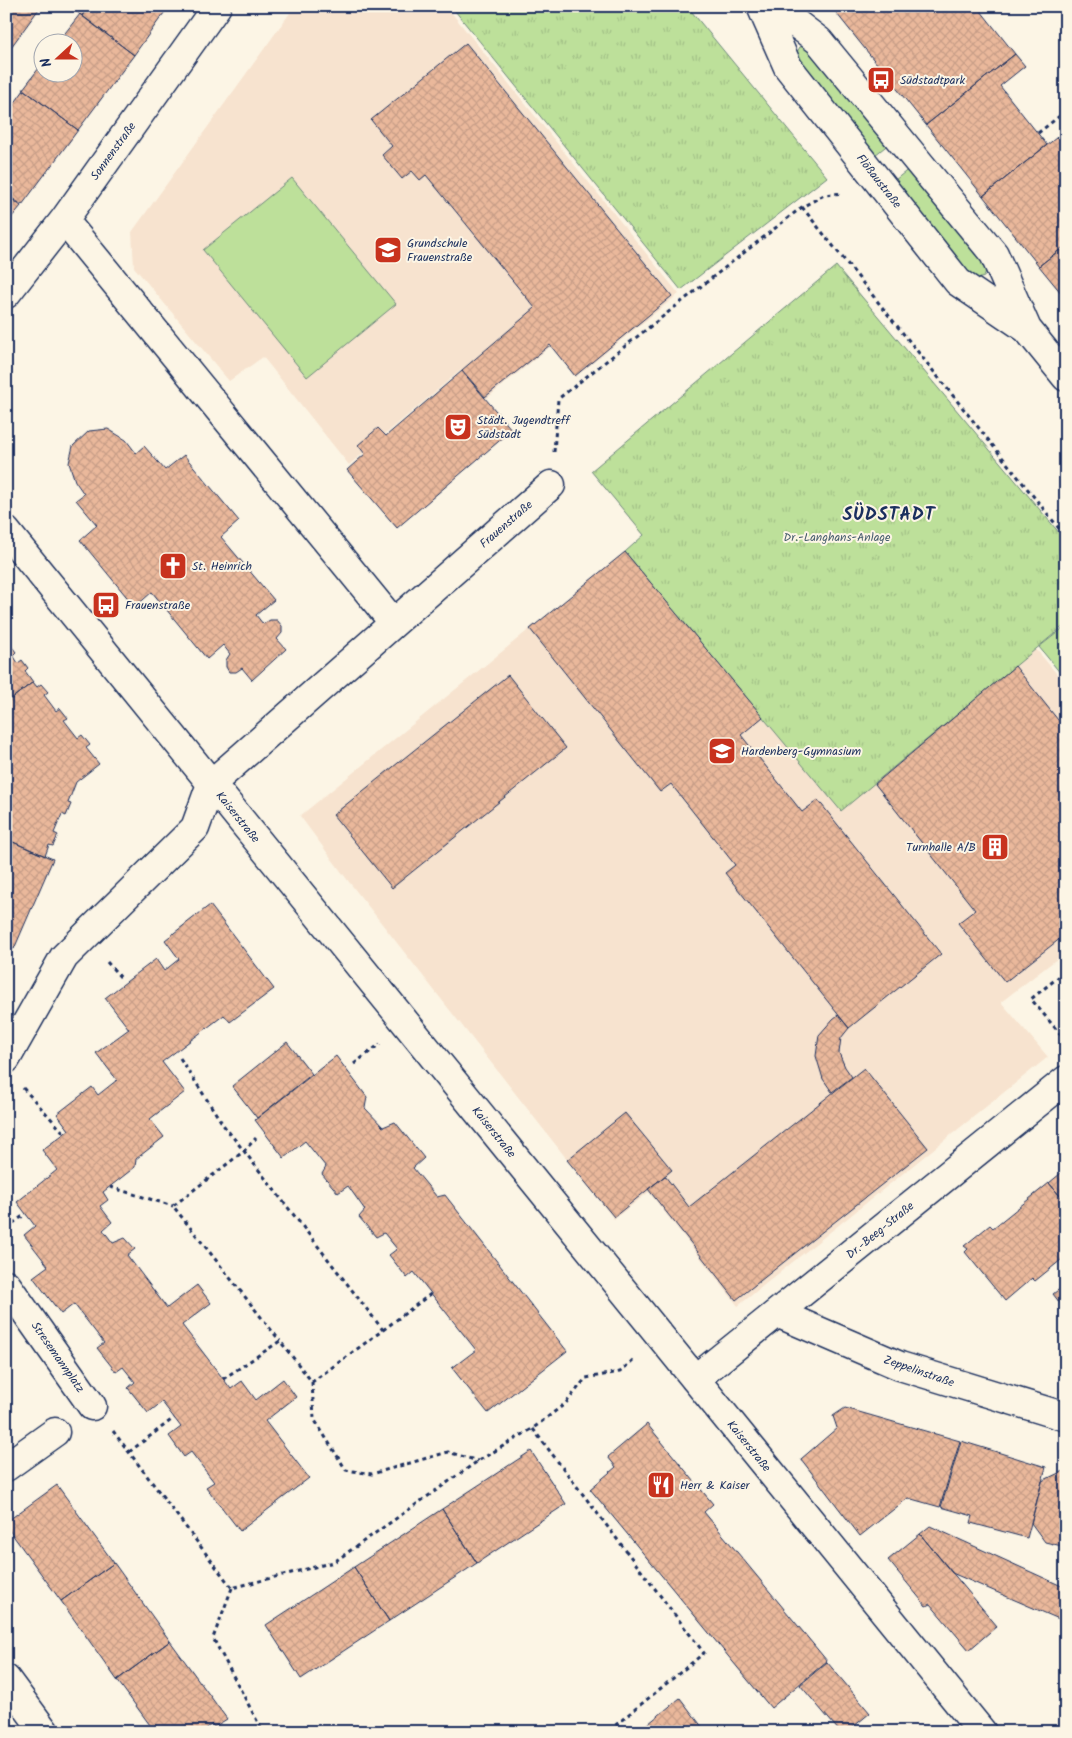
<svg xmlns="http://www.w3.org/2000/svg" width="1072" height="1738" viewBox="0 0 1072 1738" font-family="Kalam,sans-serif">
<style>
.built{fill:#f7e3cf}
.grass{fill:#bde09a;stroke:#6c887c}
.park{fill:url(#park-tufts);stroke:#6c887c}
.building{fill:url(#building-cross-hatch);stroke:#1b2f5e}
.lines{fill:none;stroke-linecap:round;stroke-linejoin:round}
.street-casing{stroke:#1b2f5e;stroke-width:31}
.secondary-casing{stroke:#1b2f5e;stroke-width:31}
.path{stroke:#1b2f5e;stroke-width:3;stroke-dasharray:4 4;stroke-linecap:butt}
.street{stroke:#fcf5e5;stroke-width:28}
.secondary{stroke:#fcf5e5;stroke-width:28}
.labels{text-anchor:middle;stroke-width:4;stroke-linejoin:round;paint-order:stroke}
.poi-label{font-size:12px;fill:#1b2f5e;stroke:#fcf5e5;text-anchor:start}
.street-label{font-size:12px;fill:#1b2f5e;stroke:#fcf5e5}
.park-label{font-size:12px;fill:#445b6d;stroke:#fcf5e5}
.district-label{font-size:18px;font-weight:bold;letter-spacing:1px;fill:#1b2f5e;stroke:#fcf5e5}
</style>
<defs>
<pattern id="park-tufts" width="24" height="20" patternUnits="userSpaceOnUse" patternTransform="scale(1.25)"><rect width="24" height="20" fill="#bde09a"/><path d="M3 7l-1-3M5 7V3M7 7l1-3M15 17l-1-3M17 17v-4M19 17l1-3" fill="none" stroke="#a2c087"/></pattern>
<pattern id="building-cross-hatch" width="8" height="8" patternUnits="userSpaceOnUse" patternTransform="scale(1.25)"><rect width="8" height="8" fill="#eab89b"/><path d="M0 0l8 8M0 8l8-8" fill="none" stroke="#c89e88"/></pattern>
</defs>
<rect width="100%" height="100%" fill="#fcf5e5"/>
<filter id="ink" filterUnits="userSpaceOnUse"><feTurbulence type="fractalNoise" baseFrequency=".02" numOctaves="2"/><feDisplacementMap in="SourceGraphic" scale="10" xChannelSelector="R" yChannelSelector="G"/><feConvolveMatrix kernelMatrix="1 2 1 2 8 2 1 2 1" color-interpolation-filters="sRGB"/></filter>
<g filter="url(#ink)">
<!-- built -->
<path class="built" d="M295,6h151l233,288 -104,83 -24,-31 -65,53 -25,-29 -112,95 -86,-108 -34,24 -95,-114 -2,-35z
M836,266l230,275v83l-30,25 30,36v267l-65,50 47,55 -310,249 -89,-114 -35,27 -268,-341 -46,-62 344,-280 -53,-65z"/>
<!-- grass -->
<path class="grass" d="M805,46l7,3 78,94 -15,12 -80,-100 5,-8z
M910,168l77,99 -3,10 -7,2 -10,-6 -72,-93z
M292,178l104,126 -89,73 -104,-127z
M1066,626v54l-27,-33z"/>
<!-- park -->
<path class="park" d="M451,6h236l140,171 -146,113z
M836,266l230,275v83l-225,187 -216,-259 19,-17 -53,-64z"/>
<!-- building -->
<path class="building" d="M6,6h35l-35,48z
M69,6h19l-6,10z
M88,6h81l-35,49 -52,-39z
M837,6h140l38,48 -89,71 -93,-116z
M80,14l54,41 -56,75 -55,-41 19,-25v8h30v-30h-14z
M466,43l206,253 -97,80 -25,-31 -65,52 -23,-27 73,-62 -109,-133 -6,5 -8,-9 -10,8 -20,-24 10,-9 -21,-26z
M1015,54l10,12 -25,20 47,59 -64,51 -57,-71z
M24,90l54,40 -56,75 -16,-11v-79z
M1066,130v115l-27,21 -56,-70z
M6,195l15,11 -15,18z
M1066,245v54l-27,-33z
M462,371l50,59 -115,98 -50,-58 18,-16 -7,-9 20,-17 8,8z
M108,429l18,11 10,13 8,-7 21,24 19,-15 55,66 -18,16 53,63 -18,15 7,9 7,-4h7l5,6v7l-5,6 9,10 -34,31 -10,-12 -6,4h-7l-3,-5v-7l4,-6 -7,-9 -16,14 -55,-67 -17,15 -55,-67 17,-15 -21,-25 8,-6 -9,-13 -6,-18 4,-17 16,-15z
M625,552l138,165 -22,18 61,77 16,-12 123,154 -92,74 -124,-155 10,-8 -64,-81 -11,8 -130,-163z
M9,643l7,9 -3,3 5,8 4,-3 6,8 -3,3 8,11 -27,21v-57z
M1015,666l51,64v204l-61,48 -47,-59 17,-13 -100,-126z
M508,675l58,73 -174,140 -59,-73z
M33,682l4,5 4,-3 7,8 -4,3 12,16 4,-3 8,10 -4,2 14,18 4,-3 8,10 -4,3 13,16 -23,18 -8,21 3,1 -5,12 -4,-2 -8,19 4,2 -5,11 -4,-1 -4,11 -39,-17v-136z
M6,839l47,20 -39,90 -8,-3z
M210,905l64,84 -44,33 -6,-7 -62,47 23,30 -35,27 14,18 -28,22 -1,8 -32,25 5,8 -8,6 12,16 -9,8 10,13 12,-5 10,11 -8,6 40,53 30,-23 14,18 -29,22 49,64 11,-8 14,19 27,-21 13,18 -31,24 44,57 -69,53 -34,-44 8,-5 -23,-30 -7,5 -15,-21 12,-9 -19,-25 -14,11 -20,-25 7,-6 -12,-15 -7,5 -19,-24 7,-5 -30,-39 -13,10 -28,-37 15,-11 -24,-31 11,-9 -18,-24 40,-32 -15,-20 27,-20 -12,-16 35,-27 6,8 19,-15 -21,-27 33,-24 -24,-31 51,-39 8,12 15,-12 -14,-19z
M838,1015l11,13 -8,10 -2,15 6,14 7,10 -20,15 -9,-13 -7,-23 3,-21 14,-16z
M287,1042l25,32 -55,44 -25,-32z
M336,1056l31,41 -2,11 18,19 12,-5 29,36 -11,10 24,29 8,-2 122,156 -79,62 -36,-45 24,-18 -62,-78 -7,6 -18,-23 8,-6 -13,-16 -8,4 -17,-20 6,-7 -17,-24 -10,7 -16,-19 4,-7 -21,-26 -21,17 -29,-38z
M864,1068l64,80 -192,152 -88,-111 17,-13 24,31z
M625,1113l47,57 -58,47 -47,-57z
M1066,1169v34l-17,-20z
M1049,1183l17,20v53l-31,25 -3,-3 -27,23 -40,-49 3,-3 -4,-3 26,-21 3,3z
M1066,1284v27l-13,-17z
M845,1408l115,33 -20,66 -32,-9 -48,38 -59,-77 36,-31 -4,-12z
M647,1424l66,80 -9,8 123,149 -56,47 -181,-219 26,-22 -8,-10z
M961,1441l85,26 -19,71 -56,-15 2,-7 -32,-9z
M531,1451l35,53 -89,59 -35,-54z
M1063,1471h3v76l-21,-5 -14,-19 11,-42z
M57,1485l57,78 -53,38 -55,-75v-4z
M442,1509l35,54 -88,58 -35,-54z
M930,1526l136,62v34l-114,-49 -32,-39z
M920,1534l77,92 -28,24 -39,-46 -4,2 -38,-46z
M114,1563l56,78 -53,39 -56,-79z
M354,1567l35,54 -88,58 -35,-54z
M170,1641l57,78 -13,8 -2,-3 -10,8h-47l-38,-52z
M827,1662l43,51 -23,19h-7l-40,-47z
M680,1698l26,34h-68z"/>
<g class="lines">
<defs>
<path id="street" d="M64,220l329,402
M6,294l58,-74 153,-214
M6,531l976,1201
M6,1059l58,-102 131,-129 16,-44 340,-299
M6,1284l86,122
M777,1313l123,53 166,51
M695,1379l371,-299
M6,1467l49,-35"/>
<path id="secondary" d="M761,6l27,61 170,215 69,47
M773,6l46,35 175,213 33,75 39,48
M6,1679l39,53"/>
</defs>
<!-- street casing -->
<use href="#street" class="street-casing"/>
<!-- secondary casing -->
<use href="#secondary" class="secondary-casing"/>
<!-- path -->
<path class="path" d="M1038,133l28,-22
M802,207l264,330
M554,452l4,-53 244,-192 22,-12 19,-2
M107,962l14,16
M1066,971l-35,28 35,42
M180,1058l44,68 20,25 12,-13
M354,1064l26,-20
M23,1088l42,46
M110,1187l63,19
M6,1228l20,-14
M383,1330l49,-37
M223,1379l57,-38 32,41 71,-52 -139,-179 -71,55 107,135
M312,1382l2,37 32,51 26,4 76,-22 30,9
M533,1429l171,224 -97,79
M113,1431l119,157 102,-26 144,-101 54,-32 34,-26 20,-25 34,-6 14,-13
M129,1452l45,-34
M232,1588l-19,50 50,94"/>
<!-- street -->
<use href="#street" class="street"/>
<!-- secondary -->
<use href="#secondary" class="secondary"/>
</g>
</g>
<!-- icons -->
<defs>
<symbol id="bus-square" viewBox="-11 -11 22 22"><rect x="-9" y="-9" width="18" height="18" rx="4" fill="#c8321e" stroke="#fcf5e5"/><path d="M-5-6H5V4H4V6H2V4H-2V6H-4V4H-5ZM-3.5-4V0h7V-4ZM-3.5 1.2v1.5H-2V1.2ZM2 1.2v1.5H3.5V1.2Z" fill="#fff"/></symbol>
<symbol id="school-square" viewBox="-11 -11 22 22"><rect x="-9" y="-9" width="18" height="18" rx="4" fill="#c8321e" stroke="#fcf5e5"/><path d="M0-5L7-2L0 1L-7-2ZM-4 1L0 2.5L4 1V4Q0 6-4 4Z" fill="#fff"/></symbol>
<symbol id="theatre-square" viewBox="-11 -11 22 22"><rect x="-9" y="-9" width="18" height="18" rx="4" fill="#c8321e" stroke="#fcf5e5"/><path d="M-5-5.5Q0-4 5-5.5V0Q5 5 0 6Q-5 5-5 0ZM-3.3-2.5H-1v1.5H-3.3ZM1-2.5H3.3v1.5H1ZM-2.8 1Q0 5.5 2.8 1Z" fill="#fff"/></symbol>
<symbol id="church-square" viewBox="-11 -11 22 22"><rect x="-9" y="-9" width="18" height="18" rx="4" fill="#c8321e" stroke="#fcf5e5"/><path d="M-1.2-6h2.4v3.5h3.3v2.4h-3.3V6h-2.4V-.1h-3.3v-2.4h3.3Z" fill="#fff"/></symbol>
<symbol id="building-square" viewBox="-11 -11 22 22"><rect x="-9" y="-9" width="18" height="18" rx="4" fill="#c8321e" stroke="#fcf5e5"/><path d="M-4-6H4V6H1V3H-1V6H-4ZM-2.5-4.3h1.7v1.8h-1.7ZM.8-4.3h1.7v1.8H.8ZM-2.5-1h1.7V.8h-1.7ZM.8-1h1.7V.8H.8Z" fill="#fff"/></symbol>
<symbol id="restaurant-square" viewBox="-11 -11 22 22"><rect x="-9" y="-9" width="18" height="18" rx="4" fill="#c8321e" stroke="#fcf5e5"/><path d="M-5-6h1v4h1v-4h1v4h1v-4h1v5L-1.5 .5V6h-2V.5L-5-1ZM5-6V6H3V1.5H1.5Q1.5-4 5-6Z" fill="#fff"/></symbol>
</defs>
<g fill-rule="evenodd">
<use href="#bus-square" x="865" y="64" width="32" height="32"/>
<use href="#school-square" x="372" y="234" width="32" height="32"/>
<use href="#theatre-square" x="442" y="411" width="32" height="32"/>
<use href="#church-square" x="157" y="550" width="32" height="32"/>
<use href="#bus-square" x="90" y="589" width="32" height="32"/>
<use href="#school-square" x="706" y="735" width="32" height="32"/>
<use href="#building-square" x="979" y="831" width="32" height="32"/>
<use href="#restaurant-square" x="645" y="1469" width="32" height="32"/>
</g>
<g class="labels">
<!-- poi labels -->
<g class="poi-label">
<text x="900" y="84">Südstadtpark</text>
<text x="407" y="247">Grundschule<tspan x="407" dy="14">Frauenstraße</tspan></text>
<text x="477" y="424">Städt. Jugendtreff<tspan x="477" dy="14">Südstadt</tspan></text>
<text x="192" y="570">St. Heinrich</text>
<text x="125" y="609">Frauenstraße</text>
<text x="741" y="755">Hardenberg-Gymnasium</text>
<text x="976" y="851" text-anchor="end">Turnhalle A/B</text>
<text x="680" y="1489">Herr &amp; Kaiser</text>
</g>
<!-- street labels -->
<g class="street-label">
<text transform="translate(113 151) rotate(-54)" y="4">Sonnenstraße</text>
<text transform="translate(879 181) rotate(52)" y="4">Flößaustraße</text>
<text transform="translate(506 524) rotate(-41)" y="4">Frauenstraße</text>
<text transform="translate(238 817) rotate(51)" y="4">Kaiserstraße</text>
<text transform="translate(494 1132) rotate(51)" y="4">Kaiserstraße</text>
<text transform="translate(880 1230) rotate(-39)" y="4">Dr.-Beeg-Straße</text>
<text transform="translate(58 1357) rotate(55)" y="4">Stresemannplatz</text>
<text transform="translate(919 1371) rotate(19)" y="4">Zeppelinstraße</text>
<text transform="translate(749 1446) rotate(51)" y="4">Kaiserstraße</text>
</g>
<!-- park labels -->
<g class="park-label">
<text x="837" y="541">Dr.-Langhans-Anlage</text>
</g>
<!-- district labels -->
<g class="district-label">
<text x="889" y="520">SÜDSTADT</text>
</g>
</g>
<!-- margin -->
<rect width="1072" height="1738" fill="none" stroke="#fcf5e5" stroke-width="25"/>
<rect x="12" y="12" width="1047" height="1713" fill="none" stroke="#1b2f5e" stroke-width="2" filter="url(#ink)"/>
<!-- north arrow -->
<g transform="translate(58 58) rotate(249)"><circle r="24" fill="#fcf5e5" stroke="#a2a6af"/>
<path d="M0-4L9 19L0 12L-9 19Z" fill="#c8321e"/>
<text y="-8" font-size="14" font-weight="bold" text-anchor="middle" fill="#1b2f5e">N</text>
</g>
</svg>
